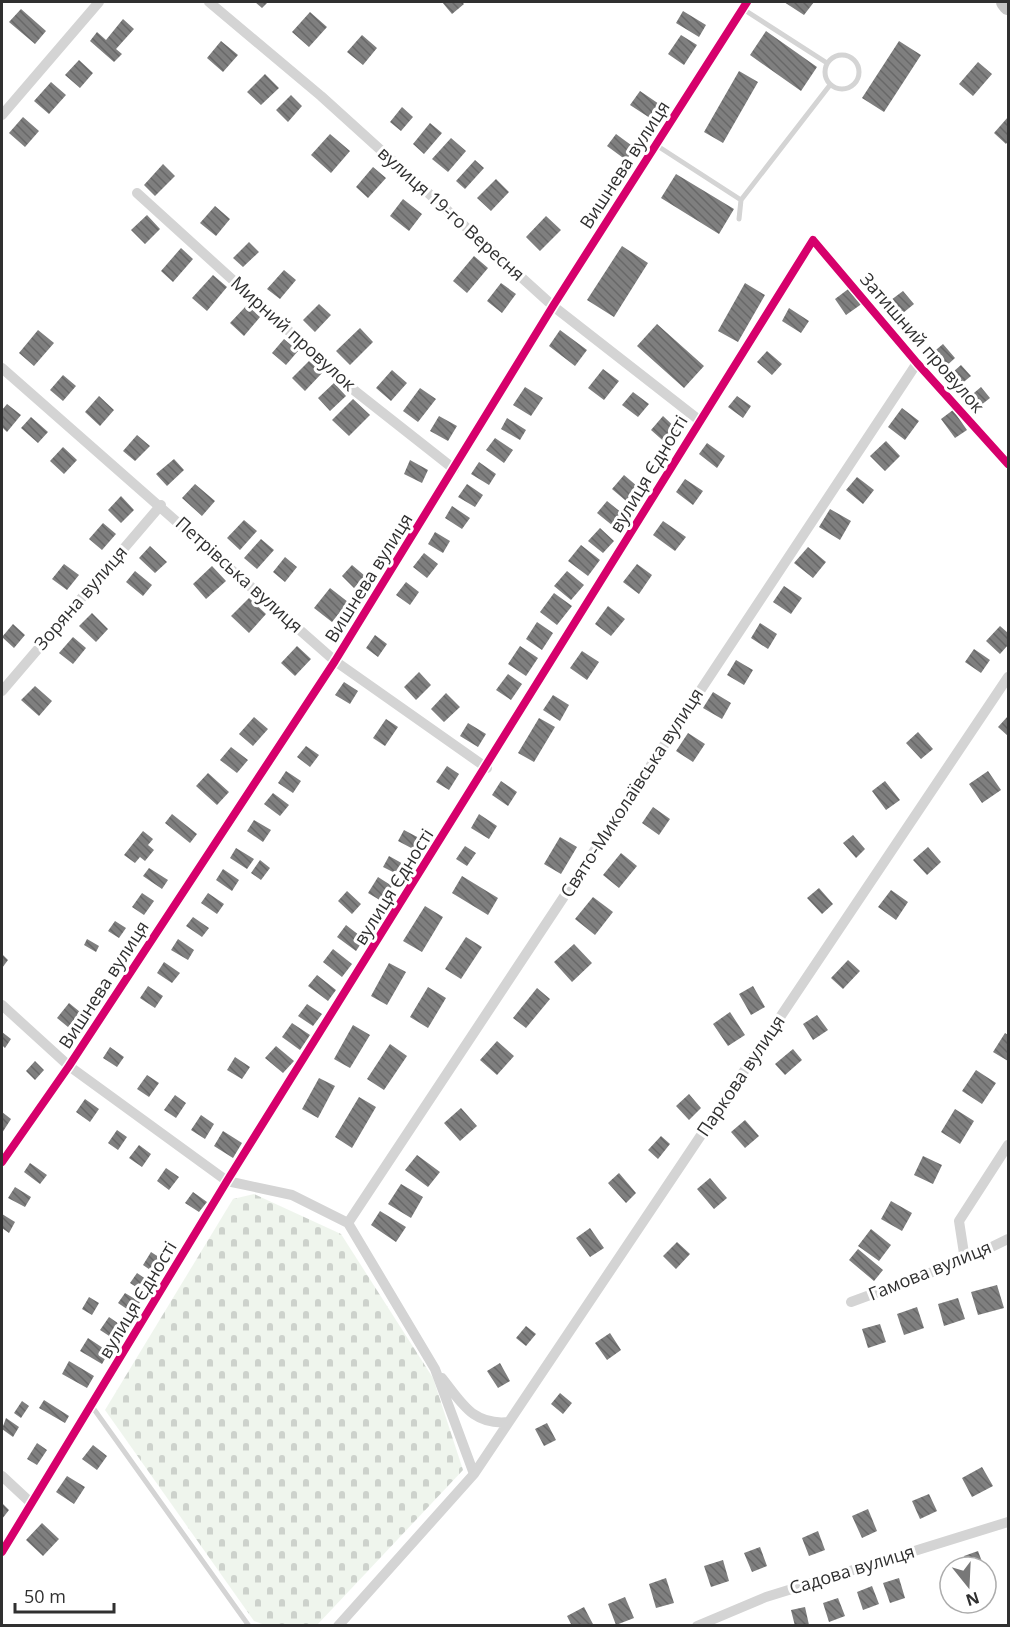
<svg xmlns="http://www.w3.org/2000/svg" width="1010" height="1627" viewBox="0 0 1010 1627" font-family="'Open Sans',sans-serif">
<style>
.cemetery{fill:url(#cemetery-stones)}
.building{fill:url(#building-back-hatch)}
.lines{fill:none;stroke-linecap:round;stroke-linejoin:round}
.service{stroke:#d4d4d4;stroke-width:5}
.minor{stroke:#d4d4d4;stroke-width:10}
.trunk{stroke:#c5c5c5;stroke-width:18}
.cycleway-casing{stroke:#fff;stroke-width:11}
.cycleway{stroke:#d6006c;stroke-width:8}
.labels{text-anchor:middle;stroke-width:6;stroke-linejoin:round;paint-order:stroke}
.street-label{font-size:18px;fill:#303030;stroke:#fff}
</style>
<defs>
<pattern id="cemetery-stones" width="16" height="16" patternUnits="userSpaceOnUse" patternTransform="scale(1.5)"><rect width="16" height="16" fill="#eff5ed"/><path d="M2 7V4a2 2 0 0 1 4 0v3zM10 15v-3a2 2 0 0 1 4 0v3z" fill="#cdd2cc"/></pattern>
<pattern id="building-back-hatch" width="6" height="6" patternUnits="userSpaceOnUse" patternTransform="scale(1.5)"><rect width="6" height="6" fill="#7f7f7f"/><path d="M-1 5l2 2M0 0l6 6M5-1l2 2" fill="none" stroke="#686868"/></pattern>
</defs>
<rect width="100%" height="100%" fill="#fff"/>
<!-- cemetery -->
<path class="cemetery" d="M254,1194l87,40 92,144 30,92 -146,155h-52l-11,-4 -149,-211 128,-211z"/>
<!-- building -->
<path class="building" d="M255,2h13l-6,6z
M442,2h20l2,2 -12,10z
M784,2h30l-10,13z
M21,9l25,22 -11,13 -26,-22z
M683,11l23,14 -7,12 -23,-14z
M310,12l17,15 -18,20 -17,-15z
M123,19l11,10 -18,20 6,5 -8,8 -24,-21 7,-9 9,8z
M766,31l51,36 -16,24 -51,-36z
M362,35l15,13 -14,17 -16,-13z
M681,35l16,10 -13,20 -16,-11z
M221,41l17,14 -15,17 -16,-14z
M899,41l22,14 -37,57 -22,-14z
M79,60l14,13 -13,15 -15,-13z
M978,62l14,12 -19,22 -14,-12z
M739,71l19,11 -35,61 -19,-11z
M265,74l14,14 -18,17 -14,-13z
M51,82l15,13 -17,19 -15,-13z
M640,91l19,13 -9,14 -20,-13z
M291,95l11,11 -14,16 -12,-12z
M402,107l11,10 -12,14 -11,-9z
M23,117l16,14 -14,16 -16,-14z
M1008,117v24l-2,3 -12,-11z
M430,123l12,10 -18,21 -11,-10z
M330,134l20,17 -19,22 -20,-18z
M616,134l19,14 -9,12 -19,-14z
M451,138l15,13 -18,21 -16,-13z
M475,160l9,8 -19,21 -9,-8z
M163,164l12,12 -20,20 -11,-11z
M373,167l13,11 -18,20 -12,-11z
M676,174l58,35 -15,25 -58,-36z
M496,179l13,13 -18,19 -14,-13z
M403,199l19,15 -13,17 -19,-15z
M215,206l15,13 -14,17 -16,-13z
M147,215l13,14 -15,15 -14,-14z
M546,216l15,14 -21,21 -14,-14z
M249,242l10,10 -16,15 -10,-9z
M622,246l26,17 -34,54 -27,-17z
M181,248l12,11 -20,23 -12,-11z
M474,256l14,12 -21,25 -14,-12z
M284,270l12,10 -16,19 -13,-10z
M213,275l14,12 -20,24 -15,-13z
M501,283l15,11 -14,19 -15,-12z
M745,283l20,12 -27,47 -20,-11z
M851,287l12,16 -17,12 -11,-16z
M903,291l11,13 -16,13 -11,-14z
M319,304l12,11 -16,17 -12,-12z
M247,305l13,12 -16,19 -14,-13z
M789,308l20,13 -8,12 -19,-12z
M657,324l47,42 -20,22 -47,-42z
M360,328l13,14 -23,23 -14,-14z
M38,330l16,13 -20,23 -15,-13z
M560,330l27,20 -12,16 -26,-20z
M284,339l14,12 -12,14 -14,-12z
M943,344l12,14 -12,11 -13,-14z
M767,351l15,13 -10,11 -15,-13z
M309,361l13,12 -17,18 -13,-13z
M961,365l10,11 -16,13 -9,-11z
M603,369l16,12 -15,19 -16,-12z
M392,370l15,13 -16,18 -15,-13z
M63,375l13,11 -13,15 -13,-11z
M334,383l12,13 -16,15 -12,-13z
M525,387l18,11 -12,18 -18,-11z
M981,387l9,11 -14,11 -8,-11z
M420,388l16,11 -18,23 -15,-11z
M633,392l16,12 -11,13 -16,-12z
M99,396l15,14 -14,16 -15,-14z
M737,396l14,10 -8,12 -15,-11z
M353,399l17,16 -21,21 -17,-16z
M7,404l14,11 -14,17 -5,-5v-17z
M902,408l17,13 -14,19 -17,-13z
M953,410l14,20 -12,8 -14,-19z
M439,416l18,10 -9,15 -18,-10z
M663,416l17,16 -12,13 -17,-15z
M31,417l17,15 -10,11 -17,-15z
M507,418l19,12 -6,10 -19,-11z
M137,435l13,11 -15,15 -12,-10z
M495,438l18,12 -9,13 -18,-13z
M886,441l14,15 -15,15 -15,-15z
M707,443l18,13 -8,12 -18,-14z
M63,447l14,13 -13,14 -14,-13z
M174,459l10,11 -17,16 -11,-12z
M410,460l18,10 -6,13 -18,-9z
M479,462l17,12 -7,11 -18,-11z
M624,475l20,17 -12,14 -20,-17z
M857,477l17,13 -11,14 -17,-14z
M685,479l18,12 -10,14 -17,-13z
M195,484l20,17 -13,15 -20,-18z
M467,484l16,11 -8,12 -17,-10z
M121,496l13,14 -13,13 -13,-13z
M607,501l21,17 -10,12 -21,-17z
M452,506l18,12 -8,11 -17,-11z
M830,509l21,12 -11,19 -21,-13z
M244,520l13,11 -17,19 -13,-12z
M663,521l23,16 -11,14 -22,-16z
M103,523l13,11 -14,16 -13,-11z
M600,528l14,13 -11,12 -15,-12z
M435,532l15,9 -7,12 -15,-9z
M261,539l13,11 -17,19 -13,-11z
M581,545l19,15 -12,16 -20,-15z
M150,546l17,16 -12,11 -16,-15z
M808,547l18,15 -13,16 -19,-15z
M424,553l14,11 -11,14 -14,-11z
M285,557l12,10 -12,15 -12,-10z
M64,564l15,11 -12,15 -15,-11z
M637,564l15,11 -13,19 -16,-12z
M352,565l13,11 -11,12 -12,-12z
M212,566l14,15 -20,18 -13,-15z
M135,571l17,14 -9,11 -17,-14z
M567,571l17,14 -13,15 -17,-14z
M406,582l13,10 -9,13 -14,-10z
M784,586l18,12 -11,16 -18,-12z
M330,588l18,14 -16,20 -18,-14z
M554,593l18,13 -15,19 -17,-13z
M249,598l17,16 -17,19 -18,-17z
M608,606l17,13 -14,17 -16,-12z
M92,613l16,16 -12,13 -17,-16z
M537,622l16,11 -11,17 -16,-11z
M760,623l17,11 -9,15 -17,-11z
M13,624l12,11 -11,13 -12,-11z
M1000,626l8,7v12l-8,9 -14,-13z
M375,635l12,9 -9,13 -12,-9z
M73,637l13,11 -13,16 -14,-11z
M297,646l14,13 -16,17 -14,-13z
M520,646l18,12 -12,18 -18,-12z
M974,649l16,11 -9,13 -16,-11z
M582,651l17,11 -12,18 -17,-12z
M736,660l17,10 -9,15 -17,-10z
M419,672l12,13 -15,15 -12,-13z
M508,674l14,10 -11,16 -15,-10z
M344,682l14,9 -8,13 -15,-9z
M35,686l17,15 -13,15 -18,-16z
M713,692l18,11 -9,16 -19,-11z
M446,693l14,14 -16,15 -13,-13z
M553,695l16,10 -9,16 -17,-11z
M1008,716v20l-10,-9z
M254,717l14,12 -15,17 -14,-12z
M539,718l16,9 -21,35 -16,-9z
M386,719l12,8 -13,19 -12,-8z
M468,723l18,11 -8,13 -18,-11z
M918,732l15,17 -12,10 -15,-16z
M688,733l17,11 -12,18 -17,-11z
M306,746l13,9 -9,12 -13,-10z
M231,747l17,13 -11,13 -17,-13z
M447,766l12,8 -10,16 -13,-8z
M286,771l15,10 -8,12 -15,-10z
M988,771l13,19 -19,13 -13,-19z
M208,773l21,19 -12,13 -21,-19z
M501,781l16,11 -9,14 -16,-11z
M885,781l15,19 -14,10 -14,-19z
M273,793l16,12 -9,11 -16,-12z
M653,807l17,12 -11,16 -17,-12z
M172,814l25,20 -7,9 -25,-20z
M479,814l18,12 -8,13 -18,-11z
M254,820l17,10 -8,12 -16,-11z
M404,830l17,9 -6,11 -17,-9z
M143,831l10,8 -5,6 6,5 -9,11 -5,-4 -5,6 -11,-8z
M853,835l12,14 -9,9 -13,-15z
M560,837l17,10 -16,27 -17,-10z
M465,846l11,7 -9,13 -11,-7z
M928,847l13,15 -14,13 -14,-15z
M236,848l18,11 -7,10 -17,-11z
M621,853l16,13 -18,22 -16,-13z
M389,856l16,9 -6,10 -16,-8z
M260,860l10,8 -9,12 -10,-7z
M149,868l19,12 -6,9 -19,-13z
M223,869l16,11 -7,11 -16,-11z
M462,876l36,22 -10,17 -36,-22z
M378,877l14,9 -9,16 -15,-9z
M819,888l14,16 -11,10 -15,-16z
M891,890l17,12 -12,18 -18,-13z
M347,891l14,13 -9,10 -14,-13z
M142,893l12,8 -10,14 -12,-8z
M208,893l16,11 -7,10 -16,-11z
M593,897l20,15 -18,23 -20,-16z
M425,906l18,11 -21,35 -19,-11z
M193,917l16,11 -7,9 -16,-11z
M115,921l11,7 -7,10 -11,-7z
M346,925l18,14 -8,12 -19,-14z
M466,937l16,10 -21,32 -16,-10z
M87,939l12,7 -3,6 -12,-7z
M178,939l16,11 -6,10 -17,-10z
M574,944l18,19 -20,19 -18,-20z
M333,949l19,15 -10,13 -19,-15z
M2,954l6,6 -6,8z
M848,960l12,11 -17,18 -12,-11z
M164,962l16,11 -8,10 -15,-10z
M389,963l17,9 -19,33 -16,-9z
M317,975l19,15 -8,11 -20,-15z
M148,986l15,10 -8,12 -15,-10z
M753,986l12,21 -14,8 -12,-21z
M428,987l18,11 -18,30 -18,-11z
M537,988l13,11 -24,29 -13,-10z
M69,1003l11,9 -12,15 -11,-9z
M307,1004l15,10 -9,12 -15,-10z
M730,1012l15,23 -17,11 -15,-22z
M817,1015l11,15 -15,10 -10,-16z
M292,1023l18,12 -10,15 -18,-13z
M353,1025l17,10 -20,33 -16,-9z
M2,1032l9,7 -6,9 -3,-3z
M1005,1033l3,2v26l-15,-9z
M497,1041l17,15 -17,19 -17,-15z
M390,1044l17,12 -23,34 -17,-11z
M276,1046l18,15 -11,12 -18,-15z
M110,1047l14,10 -7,10 -14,-9z
M793,1049l9,11 -17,15 -10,-11z
M235,1057l15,10 -8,12 -15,-9z
M35,1061l9,9 -9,10 -9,-9z
M976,1070l20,13 -14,21 -20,-13z
M147,1075l12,8 -10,14 -12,-8z
M319,1078l16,8 -17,32 -16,-9z
M689,1094l12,14 -12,12 -13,-14z
M175,1095l11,8 -10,15 -12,-8z
M359,1097l17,10 -24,41 -17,-11z
M85,1099l14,10 -9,13 -14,-10z
M461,1108l16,18 -17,15 -16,-18z
M955,1109l19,12 -14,23 -19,-12z
M2,1112l9,7 -9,14z
M201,1115l13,9 -9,15 -14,-9z
M745,1120l14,16 -14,12 -14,-16z
M117,1130l10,7 -9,13 -10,-7z
M223,1131l19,12 -9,15 -19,-12z
M661,1136l9,8 -12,15 -10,-9z
M139,1145l12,9 -9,13 -13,-9z
M417,1155l23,17 -12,15 -23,-17z
M923,1156l19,9 -9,19 -19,-9z
M30,1163l17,12 -7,9 -16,-12z
M166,1168l13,9 -10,13 -12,-9z
M619,1173l17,20 -10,10 -18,-20z
M710,1178l17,20 -13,11 -17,-20z
M401,1184l22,13 -12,21 -23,-14z
M15,1187l16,10 -6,10 -17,-9z
M193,1192l14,10 -8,10 -14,-9z
M891,1201l21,12 -10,18 -21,-12z
M380,1211l26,16 -10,15 -25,-17z
M2,1214l13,8 -6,11 -7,-5z
M590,1228l14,20 -14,9 -14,-19z
M871,1229l20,16 -12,16 -21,-15z
M677,1242l13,12 -14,15 -13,-13z
M858,1249l25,21 -9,11 -25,-21z
M151,1252l17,11 -9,13 -16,-11z
M137,1273l16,11 -6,10 -17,-11z
M997,1285l7,23 -26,7 -7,-23z
M125,1293l15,9 -7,11 -15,-10z
M89,1297l10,6 -7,12 -10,-6z
M958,1298l7,21 -21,7 -6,-22z
M917,1307l7,21 -20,7 -7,-21z
M109,1317l16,11 -8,13 -17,-11z
M880,1324l6,18 -18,6 -6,-19z
M526,1326l10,8 -10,12 -10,-8z
M610,1333l11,17 -14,10 -12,-17z
M88,1338l21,14 -7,12 -22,-13z
M69,1361l25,15 -7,12 -25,-14z
M500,1363l10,18 -12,7 -11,-17z
M560,1393l12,10 -9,11 -12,-10z
M44,1400l25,16 -4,7 -26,-15z
M22,1401l7,5 -8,12 -7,-5z
M6,1418l13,9 -6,10 -11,-8z
M547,1423l9,17 -12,6 -9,-17z
M37,1443l10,7 -10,15 -10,-6z
M93,1445l14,11 -10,14 -15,-11z
M982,1467l11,19 -21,11 -10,-19z
M67,1476l18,11 -11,17 -18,-12z
M929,1494l8,17 -17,8 -8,-18z
M2,1503l7,7 -7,9z
M868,1509l9,22 -15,7 -10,-22z
M42,1523l17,16 -16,17 -17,-16z
M818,1531l7,19 -16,6 -7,-18z
M760,1547l7,19 -15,6 -8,-19z
M978,1551l6,16h-16l-4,-11z
M723,1560l6,21 -18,6 -7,-21z
M666,1578l8,25 -18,5 -7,-24z
M899,1578l6,20 -15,5 -7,-20z
M872,1586l7,18 -16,6 -6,-18z
M625,1597l9,21 -18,7 -8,-21z
M838,1598l7,18 -16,6 -6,-19z
M584,1607l10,19h-22l-5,-10z
M805,1607l4,18 -14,1 -4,-16z"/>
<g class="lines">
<!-- service -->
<path class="service" d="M743,9l84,54
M825 72a17 17 0 1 1 34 0a17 17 0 1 1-34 0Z
M656,145l85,55
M739,219l2,-19 89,-115
M91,1405l158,221"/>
<!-- minor -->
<path class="minor" d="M209,2l112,94 232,210 146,114
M2,115l97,-113
M137,193l218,198 99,78
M2,368l333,293 152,107
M2,691l159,-186
M2,1005l67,61 158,115 65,14 56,28 87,146 39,105
M2,1162l67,-96 266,-405 218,-355 194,-304
M348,1223l569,-860
M965,1260l-6,-39 49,-76
M851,1302l114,-42 43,-21
M442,1378c20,25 31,48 67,44
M2,1476l28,26
M2,1552l225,-371 586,-941 104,123 91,101
M338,1626l136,-152 534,-797
M697,1626l69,-29 242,-75"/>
<!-- trunk -->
<path class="trunk" d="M1005,2l3,4"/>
<defs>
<path id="cycleway" d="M2,1162l67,-96 266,-405 218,-355 194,-304
M2,1552l225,-371 586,-941 104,123 91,101"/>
</defs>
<!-- cycleway casing -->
<use href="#cycleway" class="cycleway-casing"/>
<!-- cycleway -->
<use href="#cycleway" class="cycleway"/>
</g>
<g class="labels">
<!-- street labels -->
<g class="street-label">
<text transform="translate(625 165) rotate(-57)" y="6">Вишнева вулиця</text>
<text transform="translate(451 214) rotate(42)" y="6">вулиця 19-го Вересня</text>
<text transform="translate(293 334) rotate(42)" y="6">Мирний провулок</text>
<text transform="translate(922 343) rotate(49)" y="6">Затишний провулок</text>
<text transform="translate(649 474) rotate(-59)" y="6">вулиця Єдності</text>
<text transform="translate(239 575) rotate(42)" y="6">Петрівська вулиця</text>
<text transform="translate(369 578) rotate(-58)" y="6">Вишнева вулиця</text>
<text transform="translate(81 598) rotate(-49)" y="6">Зоряна вулиця</text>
<text transform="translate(632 793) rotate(-57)" y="6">Свято-Миколаївська вулиця</text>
<text transform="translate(394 887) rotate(-58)" y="6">вулиця Єдності</text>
<text transform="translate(104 985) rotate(-57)" y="6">Вишнева вулиця</text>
<text transform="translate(741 1076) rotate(-56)" y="6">Паркова вулиця</text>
<text transform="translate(930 1271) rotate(-22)" y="6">Гамова вулиця</text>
<text transform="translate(138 1300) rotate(-59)" y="6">вулиця Єдності</text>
<text transform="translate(852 1570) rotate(-17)" y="6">Садова вулиця</text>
</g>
</g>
<!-- border -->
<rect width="1010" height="1627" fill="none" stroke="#303030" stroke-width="6"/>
<!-- north arrow -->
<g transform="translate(968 1585) rotate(162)"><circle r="28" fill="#ffffff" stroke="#acacac" stroke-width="1.5"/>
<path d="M0-4.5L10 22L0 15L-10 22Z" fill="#787878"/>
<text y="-9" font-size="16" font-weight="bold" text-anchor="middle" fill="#303030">N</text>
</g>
<!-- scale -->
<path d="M15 1603v9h99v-9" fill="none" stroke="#303030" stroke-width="3"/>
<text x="24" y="1603" font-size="18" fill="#303030" stroke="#ffffff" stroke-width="4.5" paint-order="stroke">50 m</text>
</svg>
